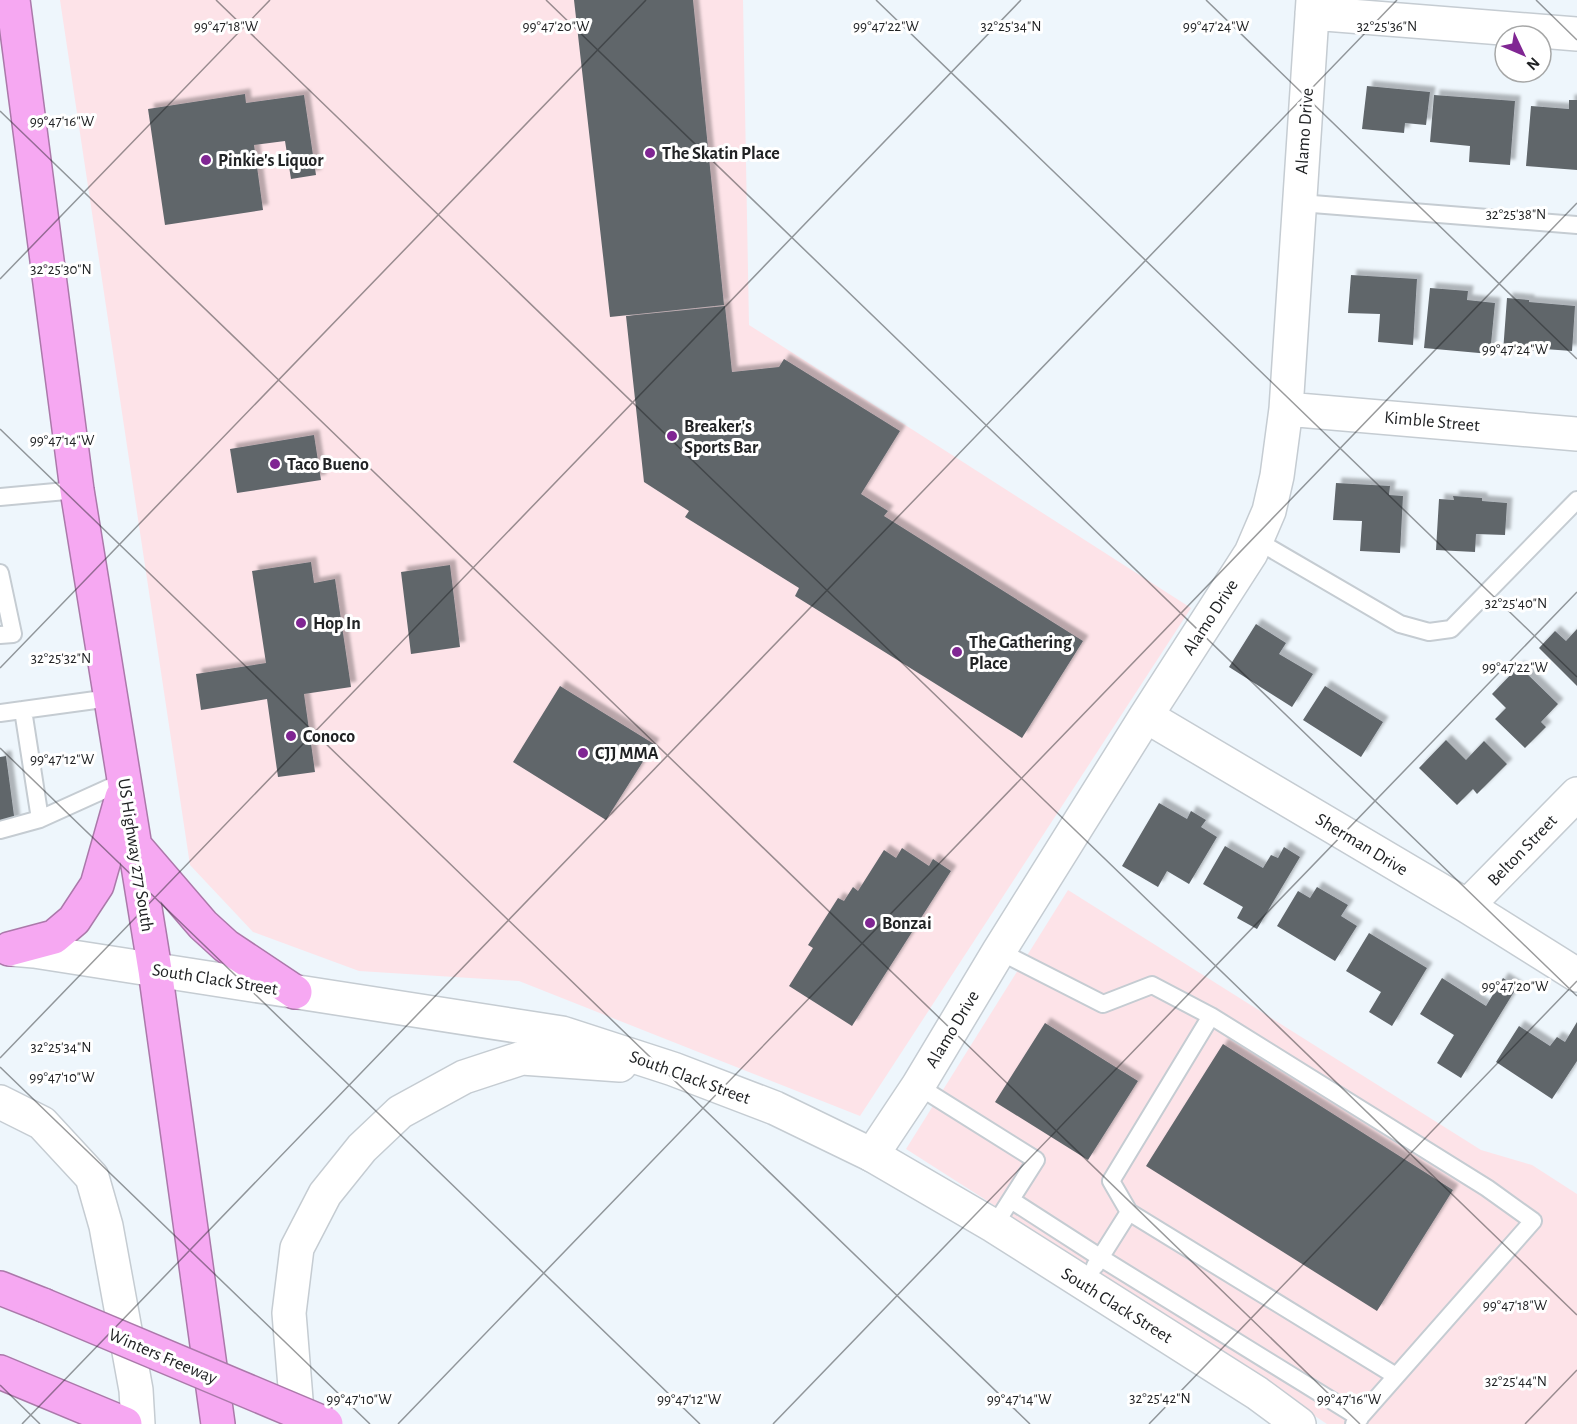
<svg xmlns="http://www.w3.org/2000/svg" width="1577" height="1424" viewBox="0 0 1577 1424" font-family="'Alegreya Sans',sans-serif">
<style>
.commercial{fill:#fde3e8}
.building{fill:#60666b;filter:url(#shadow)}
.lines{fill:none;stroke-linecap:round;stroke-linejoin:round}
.lane-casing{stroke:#c5ccd2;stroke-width:20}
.street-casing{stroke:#c5ccd2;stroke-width:36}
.secondary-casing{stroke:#c5ccd2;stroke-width:36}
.highway-casing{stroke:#ab79aa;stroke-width:36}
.lane{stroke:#fff;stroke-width:16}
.street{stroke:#fff;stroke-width:33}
.secondary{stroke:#fff;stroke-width:33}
.highway{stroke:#f6a8f2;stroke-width:33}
.highway-bridge-casing{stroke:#ab79aa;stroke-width:36;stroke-linecap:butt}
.highway-bridge{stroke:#f6a8f2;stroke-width:33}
.ticks{fill:none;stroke:#202224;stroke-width:1.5;stroke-opacity:0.45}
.poi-dot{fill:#802693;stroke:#fff;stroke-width:2}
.labels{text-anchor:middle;stroke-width:6;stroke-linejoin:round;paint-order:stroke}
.street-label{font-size:18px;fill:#202224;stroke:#fff}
.poi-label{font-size:18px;font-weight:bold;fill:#202224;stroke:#fff;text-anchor:start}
.ticks-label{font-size:15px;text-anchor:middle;fill:#202224;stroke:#fff;stroke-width:6;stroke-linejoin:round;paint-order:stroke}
</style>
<defs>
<filter id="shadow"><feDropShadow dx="5.5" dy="-5.5" stdDeviation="1.5" flood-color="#0004"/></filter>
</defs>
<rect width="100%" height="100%" fill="#eef6fc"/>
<!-- commercial -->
<path class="commercial" d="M60,0h683l6,325 442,283 -331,508 -341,-135 -160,-10 -106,-39 -63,-67z
M1068,890l413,260 51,15 45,29v230h-250l-258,-171 -163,-104z"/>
<!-- building -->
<path class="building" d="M574,0h119l31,305 -114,12z
M1367,86l63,6 -4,33 -21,-2 -1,10 -42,-4z
M245,94l1,9 58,-8 12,80 -25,4 -6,-38 -31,4 9,65 -98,15 -17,-116z
M1434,95l81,6 -5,64 -41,-3 1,-16 -40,-4z
M1569,100h8v70l-51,-4 5,-60 38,3z
M1351,275l66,4 -4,66 -35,-3 2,-28 -32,-1z
M1430,288l38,3 -1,9 28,3 -5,51 -66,-6z
M1507,298l22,2v2l46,4 -3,45 -28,-2v3l-14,-2v5l-27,-3z
M725,306l7,66 47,-5 5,-8 116,72 -39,63 27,17 -4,5 199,125 -61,97 -227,-142 4,-8 -114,-71 4,-6 -45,-29 -18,-166z
M314,435l7,45 -84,13 -7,-44z
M1336,483l54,3 -1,9 14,1 -3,57 -40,-2 2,-30 -29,-1z
M1453,496l29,2v3l25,2 -2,32 -29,-1 -1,18 -39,-2 3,-51 15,1z
M311,562l3,21 21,-4 16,108 -47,7 11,78 -37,5 -11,-78 -66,11 -5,-36 70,-11 -14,-92z
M450,565l10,82 -49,7 -10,-82z
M1256,624l30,19 -7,11 34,20 -21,33 -63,-40z
M1577,629v57l-38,-38 16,-17 11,10z
M1519,666l39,38 -17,18 5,5 -21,21 -30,-29 11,-11 -14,-14z
M560,686l94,58 -48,76 -93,-58z
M1325,686l58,36 -22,35 -58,-37z
M1446,740l20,20 18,-19 23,23 -30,30 -4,-5 -16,16 -38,-37z
M6,756l9,67 -15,2v-68z
M1159,803l28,16 4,-8 15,9 -5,7 16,10 -28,47 -22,-13 -9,16 -36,-21z
M1225,846l38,22 8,-13 7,3 6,-11 16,10 -43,72 -20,-11 6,-11 -40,-23z
M902,848l27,18 4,-7 18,12 -99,155 -63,-40 24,-38 -5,-3 30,-47 6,3 9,-14 5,4 26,-41 12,8z
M1317,887l31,18 -7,11 16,10 -22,35 -58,-35 21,-35 12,7z
M1369,933l58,35 -35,58 -23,-14 12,-20 -35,-21z
M1442,978l44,28 17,-28 14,9 -56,91 -24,-15 17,-28 -34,-21z
M1577,1022v39l-25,38 -56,-37 23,-36 31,20 7,-9 8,5z
M1045,1023l93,58 -50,79 -93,-58z
M1223,1044l230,146 -76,121 -231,-145z"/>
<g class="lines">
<defs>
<path id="lane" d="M1300,203l277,22
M0,497l77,-7
M1256,540l144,84 29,8 22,-3 126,-129
M0,573l13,61 -13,1
M23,710l17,109 84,-38
M0,713l110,-15
M0,830l40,-11
M999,951l104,53 49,-19 59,31
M918,1086l118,74 -42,66
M1011,1200l90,58 259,160
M1129,1212l-18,-31 100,-165 276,172 46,33 -179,203
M1095,1266l34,-54 267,164"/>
<path id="street" d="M1312,13l265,21
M1286,409l291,25
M1146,716l321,190 110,69
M1467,906l110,-112
M872,1155l46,-69 81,-135 147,-235 105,-163 18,-42 8,-35 9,-67 27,-409"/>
<path id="secondary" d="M11,949l23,2 528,82 111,36 102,39 97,47 122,71 263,167 42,31
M0,1102l42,21 50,54 14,49 30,164 2,34
M298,1424l-9,-111 8,-65 28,-54 37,-46 38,-36 64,-35 58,-19 98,7"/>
<path id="highway" d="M13,0l64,490 78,480 63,454
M135,846l68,79 23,21 69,46
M9,949l45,-12 20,-17 23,-35 25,-88
M0,1288l43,17
M0,1372l125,52"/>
</defs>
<!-- lane casing -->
<use href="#lane" class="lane-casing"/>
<!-- street casing -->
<use href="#street" class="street-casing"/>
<!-- secondary casing -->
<use href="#secondary" class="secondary-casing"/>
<!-- highway casing -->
<use href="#highway" class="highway-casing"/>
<!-- lane -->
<use href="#lane" class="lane"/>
<!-- street -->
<use href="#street" class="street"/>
<!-- secondary -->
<use href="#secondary" class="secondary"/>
<!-- highway -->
<use href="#highway" class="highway"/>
<defs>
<path id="highway-bridge" d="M43,1305l283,119"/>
</defs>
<!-- highway-bridge casing -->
<use href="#highway-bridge" class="highway-bridge-casing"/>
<!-- highway-bridge -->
<use href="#highway-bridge" class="highway-bridge"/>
</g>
<!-- ticks -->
<path class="ticks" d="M216,0l1361,1315M546,0l1031,996M876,0l701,677M1206,0l371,359M1536,0l41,40M0,111l1360,1313M0,279l270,-279M0,429l1030,995M0,668l646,-668M0,748l700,676M0,1058l1021,-1058M0,1067l370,357M0,1385l40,39M22,1424l1375,-1424M398,1424l1179,-1221M773,1424l804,-832M1149,1424l428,-443M1525,1424l52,-54"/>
<!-- markers -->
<g class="poi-dot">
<circle cx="650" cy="153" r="6"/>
<circle cx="206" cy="160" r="6"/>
<circle cx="672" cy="436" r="6"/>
<circle cx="275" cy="464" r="6"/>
<circle cx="301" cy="623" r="6"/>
<circle cx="957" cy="652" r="6"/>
<circle cx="291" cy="736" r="6"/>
<circle cx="583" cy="753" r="6"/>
<circle cx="870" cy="923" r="6"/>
</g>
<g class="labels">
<!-- street labels -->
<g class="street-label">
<text transform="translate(1304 131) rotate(-86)" y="6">Alamo Drive</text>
<text transform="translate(1432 421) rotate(5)" y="6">Kimble Street</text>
<text transform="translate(1210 617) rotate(-57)" y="6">Alamo Drive</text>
<text transform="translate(1362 844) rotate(31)" y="6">Sherman Drive</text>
<text transform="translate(1522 850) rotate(-46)" y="6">Belton Street</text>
<text transform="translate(136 855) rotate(81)" y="6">US Highway 277 South</text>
<text transform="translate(215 979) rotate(9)" y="6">South Clack Street</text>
<text transform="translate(952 1029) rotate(-59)" y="6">Alamo Drive</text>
<text transform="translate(690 1077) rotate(20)" y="6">South Clack Street</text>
<text transform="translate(1117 1305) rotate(32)" y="6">South Clack Street</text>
<text transform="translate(163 1356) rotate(23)" y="6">Winters Freeway</text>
</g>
<!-- poi labels -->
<g class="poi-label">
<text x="662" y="159">The Skatin Place</text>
<text x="218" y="166">Pinkie's Liquor</text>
<text x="684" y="432">Breaker's<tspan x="684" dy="21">Sports Bar</tspan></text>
<text x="287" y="470">Taco Bueno</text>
<text x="313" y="629">Hop In</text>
<text x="969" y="648">The Gathering<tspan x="969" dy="21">Place</tspan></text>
<text x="303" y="742">Conoco</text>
<text x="595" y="759">CJJ MMA</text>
<text x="882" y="929">Bonzai</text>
</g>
</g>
<g class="ticks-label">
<text x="226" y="31">99°47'18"W</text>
<text x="556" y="31">99°47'20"W</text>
<text x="886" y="31">99°47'22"W</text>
<text x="1216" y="31">99°47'24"W</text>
<text x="1011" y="31">32°25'34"N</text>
<text x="1387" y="31">32°25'36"N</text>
<text x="62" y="126">99°47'16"W</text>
<text x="1516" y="219">32°25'38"N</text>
<text x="61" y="274">32°25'30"N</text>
<text x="1515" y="354">99°47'24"W</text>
<text x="62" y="445">99°47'14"W</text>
<text x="1516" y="608">32°25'40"N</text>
<text x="61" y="663">32°25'32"N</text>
<text x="1515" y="672">99°47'22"W</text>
<text x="62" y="764">99°47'12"W</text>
<text x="1515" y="991">99°47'20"W</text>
<text x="61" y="1052">32°25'34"N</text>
<text x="62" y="1082">99°47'10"W</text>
<text x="1515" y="1310">99°47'18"W</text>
<text x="1516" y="1386">32°25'44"N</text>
<text x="1160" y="1403">32°25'42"N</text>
<text x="359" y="1404">99°47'10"W</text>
<text x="689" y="1404">99°47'12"W</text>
<text x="1019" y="1404">99°47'14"W</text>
<text x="1349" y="1404">99°47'16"W</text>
</g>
<!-- north arrow -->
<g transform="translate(1523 54) rotate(134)"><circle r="28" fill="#ffffff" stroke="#a6a7a7" stroke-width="1.5"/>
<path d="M0-4.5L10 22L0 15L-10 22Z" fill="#802693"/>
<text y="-9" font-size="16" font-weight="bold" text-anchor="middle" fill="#202224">N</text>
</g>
</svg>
